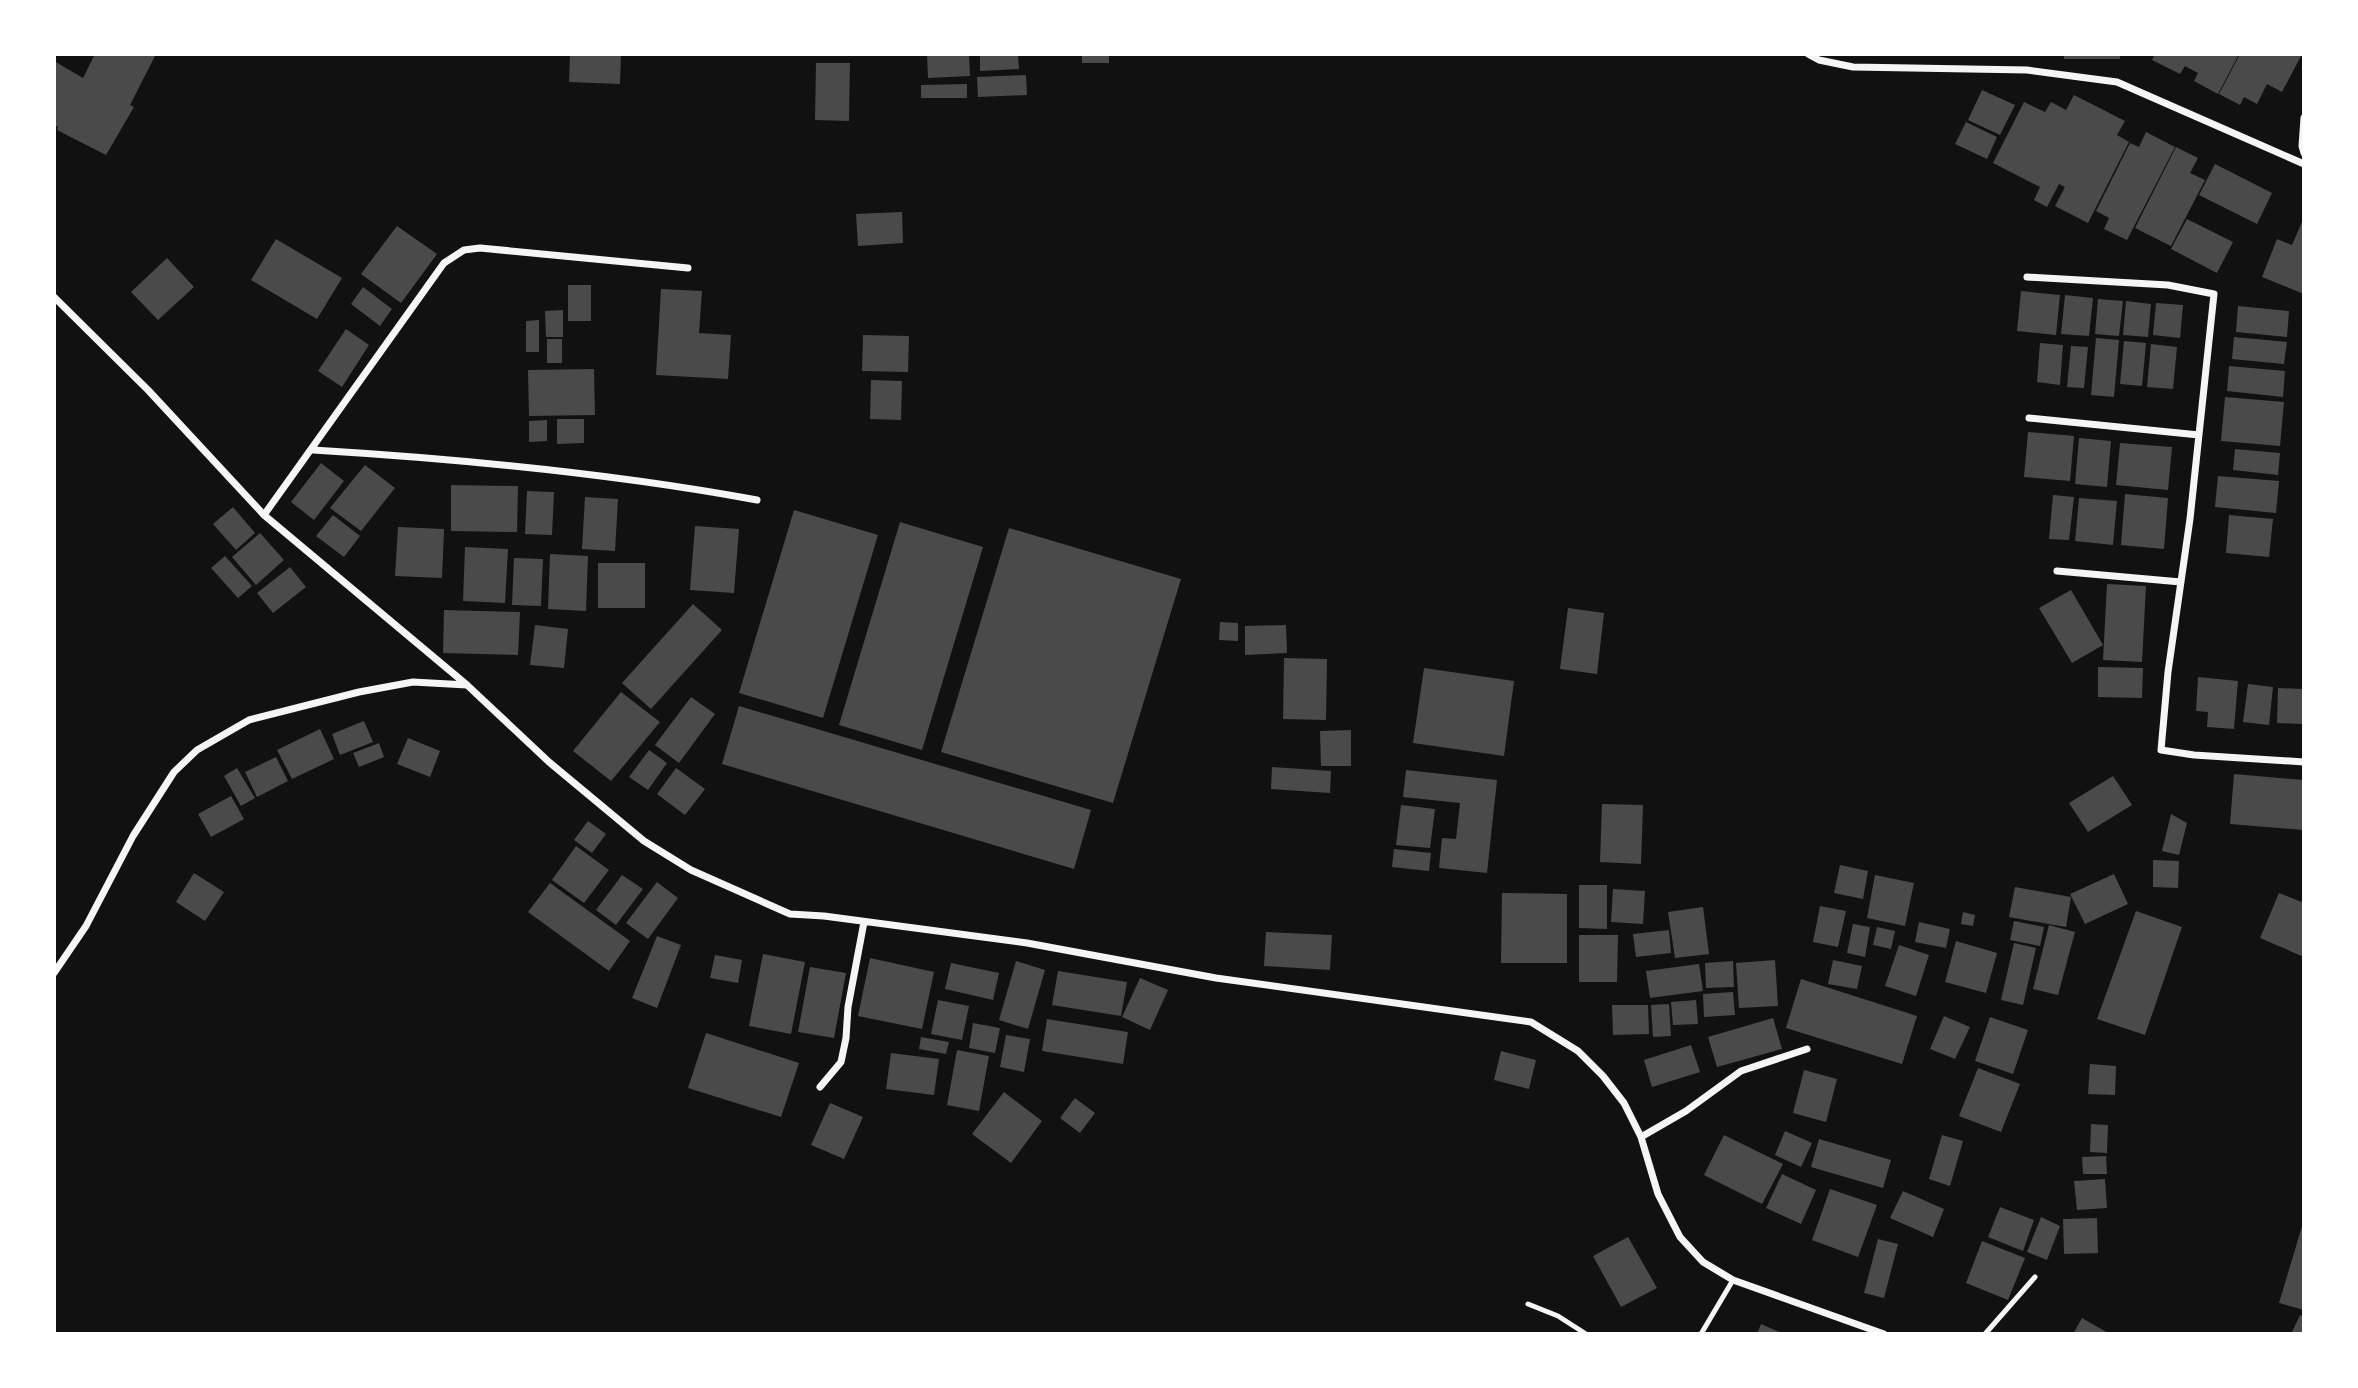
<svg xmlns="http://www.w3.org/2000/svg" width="2358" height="1388" viewBox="0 0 2358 1388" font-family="'Golos Text',sans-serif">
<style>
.building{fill:#4a4a4a}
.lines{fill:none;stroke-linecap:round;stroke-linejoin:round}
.service{stroke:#f5f5f5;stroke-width:5}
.minor{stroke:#f5f5f5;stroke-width:7}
</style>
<rect width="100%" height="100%" fill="#111"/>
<!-- building -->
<path class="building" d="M95,54h61l-26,51 4,2 -28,48 -49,-25 1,-3 -4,-2v-64l29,17z
M570,54h51l-1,30 -51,-2z
M927,54h42l1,22 -42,2z
M980,54h38l1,15 -39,2z
M1082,54h27v9h-27z
M2064,54h56v5h-56z
M2155,54h84l-21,40 -24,-13 4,-8 -13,-7 -5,8 -28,-14z
M2240,54h62l-20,38 -15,-8 -10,20 -13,-7 -4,8 -21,-11z
M816,63h34l-1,58 -34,-1z
M1026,75l1,20 -49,2 -1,-20z
M967,84v14h-46v-13z
M1982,90l33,15 -15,30 -32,-15z
M2074,95l51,26 -8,14 12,7 -41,81 -33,-17 10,-19 -6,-3 -12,23 -13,-7 6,-13 -47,-24 31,-61 21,10 6,-10 15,8z
M1966,122l31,15 -10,22 -32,-15z
M2146,132l29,15 -48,93 -23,-11 5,-11 -13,-7 34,-68 9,4z
M2176,147l22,11 -8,15 15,7 -34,66 -36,-18z
M2215,164l57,29 -15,31 -58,-29z
M902,212l1,31 -45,3 -2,-32z
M2304,217v77l-42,-17 15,-38 15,6z
M2187,219l46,23 -16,31 -46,-24z
M397,226l40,28 -36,49 -40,-29z
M276,239l66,39 -25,41 -66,-39z
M167,258l27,29 -36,33 -27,-28z
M568,285h23v36h-23z
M363,287l29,22 -12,17 -29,-22z
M661,289l41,2 -3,42 32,2 -3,44 -72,-4z
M2021,291l39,4 -4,40 -39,-4z
M2065,295l28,3 -4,38 -28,-2z
M2098,299l25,2 -4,35 -24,-2z
M2126,301l25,3 -3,33 -25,-2z
M2156,303l27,2 -3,33 -27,-3z
M2238,306l51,5 -2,26 -51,-5z
M563,310v27h-17l-1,-26z
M539,320v32h-13v-31z
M346,329l23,16 -27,42 -24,-16z
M863,335l46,1 -1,36 -46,-1z
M2234,337l53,5 -3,22 -52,-5z
M2096,338l23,2 -5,57 -23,-2z
M547,339h15v24h-15z
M2124,341l22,2 -4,43 -22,-2z
M2040,343l23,2 -3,40 -23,-3z
M2151,344l26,3 -4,42 -26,-2z
M2071,346l17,1 -4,41 -17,-1z
M2229,366l56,5 -2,26 -56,-6z
M594,369l1,46 -66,1 -1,-46z
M871,380l31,1 -1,39 -31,-1z
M2225,397l59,5 -4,44 -59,-5z
M557,419h27v24l-27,1z
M547,420v21l-18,1v-21z
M2028,432l46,4 -4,45 -46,-4z
M2079,438l32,3 -4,46 -32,-3z
M2120,443l52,4 -4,43 -52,-5z
M2235,449l45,4 -2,22 -45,-5z
M321,463l23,18 -30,39 -23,-18z
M365,465l30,23 -34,43 -31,-23z
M2218,476l61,5 -3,32 -61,-6z
M451,485l67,1 -1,46 -66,-1z
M527,491l27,1 -2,43 -27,-1z
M2125,494l43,4 -4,51 -43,-4z
M2053,495l21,2 -5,43 -20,-1z
M585,497l33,2 -3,52 -33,-2z
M2079,498l38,3 -4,44 -38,-4z
M233,507l22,26 -19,17 -23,-26z
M794,510l84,25 -55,183 -84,-25z
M333,515l27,21 -16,21 -28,-21z
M2229,515l44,4 -4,38 -43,-4z
M900,522l83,25 -61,203 -83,-25z
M695,526l44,3 -5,64 -44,-3z
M398,527l46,2 -2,49 -47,-2z
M1009,528l172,51 -68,224 -172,-51z
M260,533l24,27 -28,25 -24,-28z
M465,547l43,2 -3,54 -42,-2z
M550,554l38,2 -2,55 -38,-2z
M225,556l27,30 -14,12 -27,-30z
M514,558l29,1 -2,47 -29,-1z
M598,563h47v45h-47z
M290,567l16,20 -33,26 -16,-20z
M2107,584l39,2 -4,76 -39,-2z
M2071,590l32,55 -31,18 -33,-55z
M693,604l29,26 -71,79 -29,-26z
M1568,608l36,5 -7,61 -37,-5z
M444,610l76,2 -2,43 -75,-2z
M1220,622l18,1v18l-19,-1z
M535,625l33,4 -4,39 -34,-3z
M1286,625l1,28 -42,2v-29z
M1284,658l43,1 -1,61 -43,-1z
M2098,667l45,1 -1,30 -44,-1z
M1424,668l90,13 -10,75 -91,-13z
M2198,677l40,4 -4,48 -27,-2 1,-15 -12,-1z
M2248,684l25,3 -4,38 -26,-3z
M2278,688l25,1 -1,35 -25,-1z
M621,692l39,30 -49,59 -38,-30z
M691,697l24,17 -36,49 -24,-18z
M739,706l352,104 -17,59 -352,-105z
M364,721l9,21 -33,13 -8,-21z
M320,729l14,30 -42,20 -15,-29z
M1351,730v36h-30l-1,-35z
M408,738l32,13 -10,26 -33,-13z
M379,743l5,14 -25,10 -6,-14z
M649,750l18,13 -19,27 -19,-13z
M276,757l12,24 -31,16 -12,-25z
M1272,767l59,4 -1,22 -59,-4z
M237,768l18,30 -14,8 -17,-30z
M676,768l29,21 -20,26 -28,-21z
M1406,770l91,10 -10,93 -48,-5 3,-30 14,1 4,-36 -57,-6z
M2234,774l70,6v50l-74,-6z
M2113,776l19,29 -44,27 -19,-29z
M231,796l13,23 -33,18 -13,-23z
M1602,804l41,1 -2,59 -41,-2z
M1401,805l34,4 -5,39 -34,-3z
M2171,814l16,9 -8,32 -17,-4z
M588,821l18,13 -14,19 -18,-13z
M576,846l33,24 -25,33 -32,-23z
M1394,849l37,4 -2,18 -37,-4z
M2153,860l26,1 -1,27 -25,-1z
M1840,865l28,6 -5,28 -29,-6z
M194,873l30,19 -19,29 -29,-19z
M2114,874l14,30 -43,20 -15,-30z
M622,875l21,14 -27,36 -20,-15z
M1875,875l39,8 -9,43 -38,-8z
M657,882l21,16 -30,41 -22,-16z
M550,883l80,58 -21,30 -81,-59z
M1579,885h28v44l-28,-1z
M2015,887l56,10 -5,30 -57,-10z
M1613,889l32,2 -2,33 -32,-2z
M1502,893l65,1v69h-66z
M2279,893l25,10v54l-44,-19z
M1820,906l26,5 -8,36 -25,-5z
M1703,907l6,47 -34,4 -7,-46z
M2136,911l46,16 -37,108 -48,-16z
M1963,912l12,3 -2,11 -12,-2z
M2014,921l30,6 -4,19 -30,-6z
M1919,922l31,7 -4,19 -31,-6z
M1853,924l17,3 -5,30 -18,-4z
M2049,925l26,7 -17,63 -25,-6z
M1877,927l18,4 -4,18 -18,-4z
M1669,930l2,23 -35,4 -3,-23z
M1266,932l66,3 -2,35 -66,-4z
M1579,935h39l-1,47h-38z
M657,936l24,9 -24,63 -25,-10z
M1956,941l41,12 -11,40 -41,-11z
M2014,943l22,5 -13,57 -22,-5z
M1899,945l30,10 -13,41 -31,-10z
M763,954l42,8 -14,72 -42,-8z
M715,955l27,5 -4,23 -28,-5z
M870,958l64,14 -12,57 -64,-13z
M1775,960l3,46 -39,2 -3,-45z
M1833,960l29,6 -5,23 -29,-5z
M1016,961l29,9 -17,59 -29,-9z
M1733,961l1,26 -28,1 -1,-25z
M951,963l48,10 -6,27 -48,-11z
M1699,964l4,27 -53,7 -4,-27z
M810,967l36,6 -12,65 -36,-6z
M1058,971l69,11 -6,34 -69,-11z
M1140,978l28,12 -18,40 -28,-13z
M1801,979l116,37 -15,48 -116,-36z
M1733,992l2,23 -31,2 -1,-23z
M938,1000l31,6 -7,34 -31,-6z
M1696,1000l2,24 -25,1 -2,-23z
M1669,1004l2,32 -18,1 -2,-32z
M1612,1005h36l1,29 -36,1z
M1944,1016l26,11 -15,32 -25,-10z
M1990,1017l38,13 -15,44 -38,-13z
M1773,1018l9,31 -65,18 -9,-30z
M1047,1019l81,13 -5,32 -81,-13z
M973,1023l27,5 -5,25 -26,-5z
M706,1033l93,30 -18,54 -93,-29z
M1006,1035l24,4 -6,33 -24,-5z
M921,1037l28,5 -3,12 -27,-5z
M1691,1045l9,27 -48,15 -8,-27z
M957,1050l32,6 -10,55 -32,-6z
M1501,1051l35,9 -7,29 -35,-9z
M891,1053l48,6 -5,36 -48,-6z
M2090,1064l26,2 -1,29 -27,-1z
M1978,1068l42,16 -19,48 -42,-16z
M1804,1070l33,9 -11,43 -33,-9z
M1004,1092l38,29 -31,42 -39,-29z
M1075,1098l20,15 -15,20 -20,-15z
M830,1103l33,14 -19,42 -33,-14z
M2091,1124l17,1 -1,28 -17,-1z
M1785,1131l27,12 -11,24 -26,-12z
M1724,1135l59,29 -21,40 -58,-29z
M1942,1135l21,6 -13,45 -21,-7z
M1819,1139l72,21 -8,28 -72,-21z
M2106,1156l1,18h-24l-1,-17z
M1782,1174l34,16 -15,34 -35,-16z
M2105,1179l2,29 -30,2 -3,-29z
M1830,1189l47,16 -19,52 -46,-17z
M1903,1191l41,18 -11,28 -43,-19z
M2000,1207l34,13 -11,31 -35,-14z
M2041,1217l19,9 -13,34 -20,-8z
M2097,1218l1,35 -34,1 -1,-35z
M2303,1223l1,1v86l-25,-7z
M1628,1237l29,51 -36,19 -28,-51z
M1878,1239l20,5 -14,54 -20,-5z
M1982,1241l43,17 -17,42 -42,-17z
M2300,1315l4,2v17h-13z
M2082,1318l28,16h-37z
M1761,1324l23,10h-27z"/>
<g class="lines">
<!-- service -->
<path class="service" d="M1528,1304l30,12 28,18
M1701,1334l32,-54
M1985,1334l50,-57"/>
<!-- minor -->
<path class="minor" d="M1808,54l11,6 34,7 174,3 90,12 187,82
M2304,118l-2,28 2,7
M2027,277l141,8 46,9 -24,225 -22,153 -7,78 33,5 110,7
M54,297l94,93 116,125 203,170 82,77 95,79 47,29 99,44 34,2 203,27 189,35 315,44 47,29 25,25 21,27 17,34 17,57 22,43 23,25 30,18 151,54
M2029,418l170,17
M313,450c149,9 298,23 444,50
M264,515l180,-252 20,-13 16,-2 208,20
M2057,571l124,11
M54,973l32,-47 47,-90 41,-64 23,-22 52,-30 110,-28 54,-10 54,3
M820,1087l21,-25 5,-24 2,-31 16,-85
M1641,1137l45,-26 55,-40 66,-22"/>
</g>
<!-- border -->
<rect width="2358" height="1388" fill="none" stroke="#ffffff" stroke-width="112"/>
</svg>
